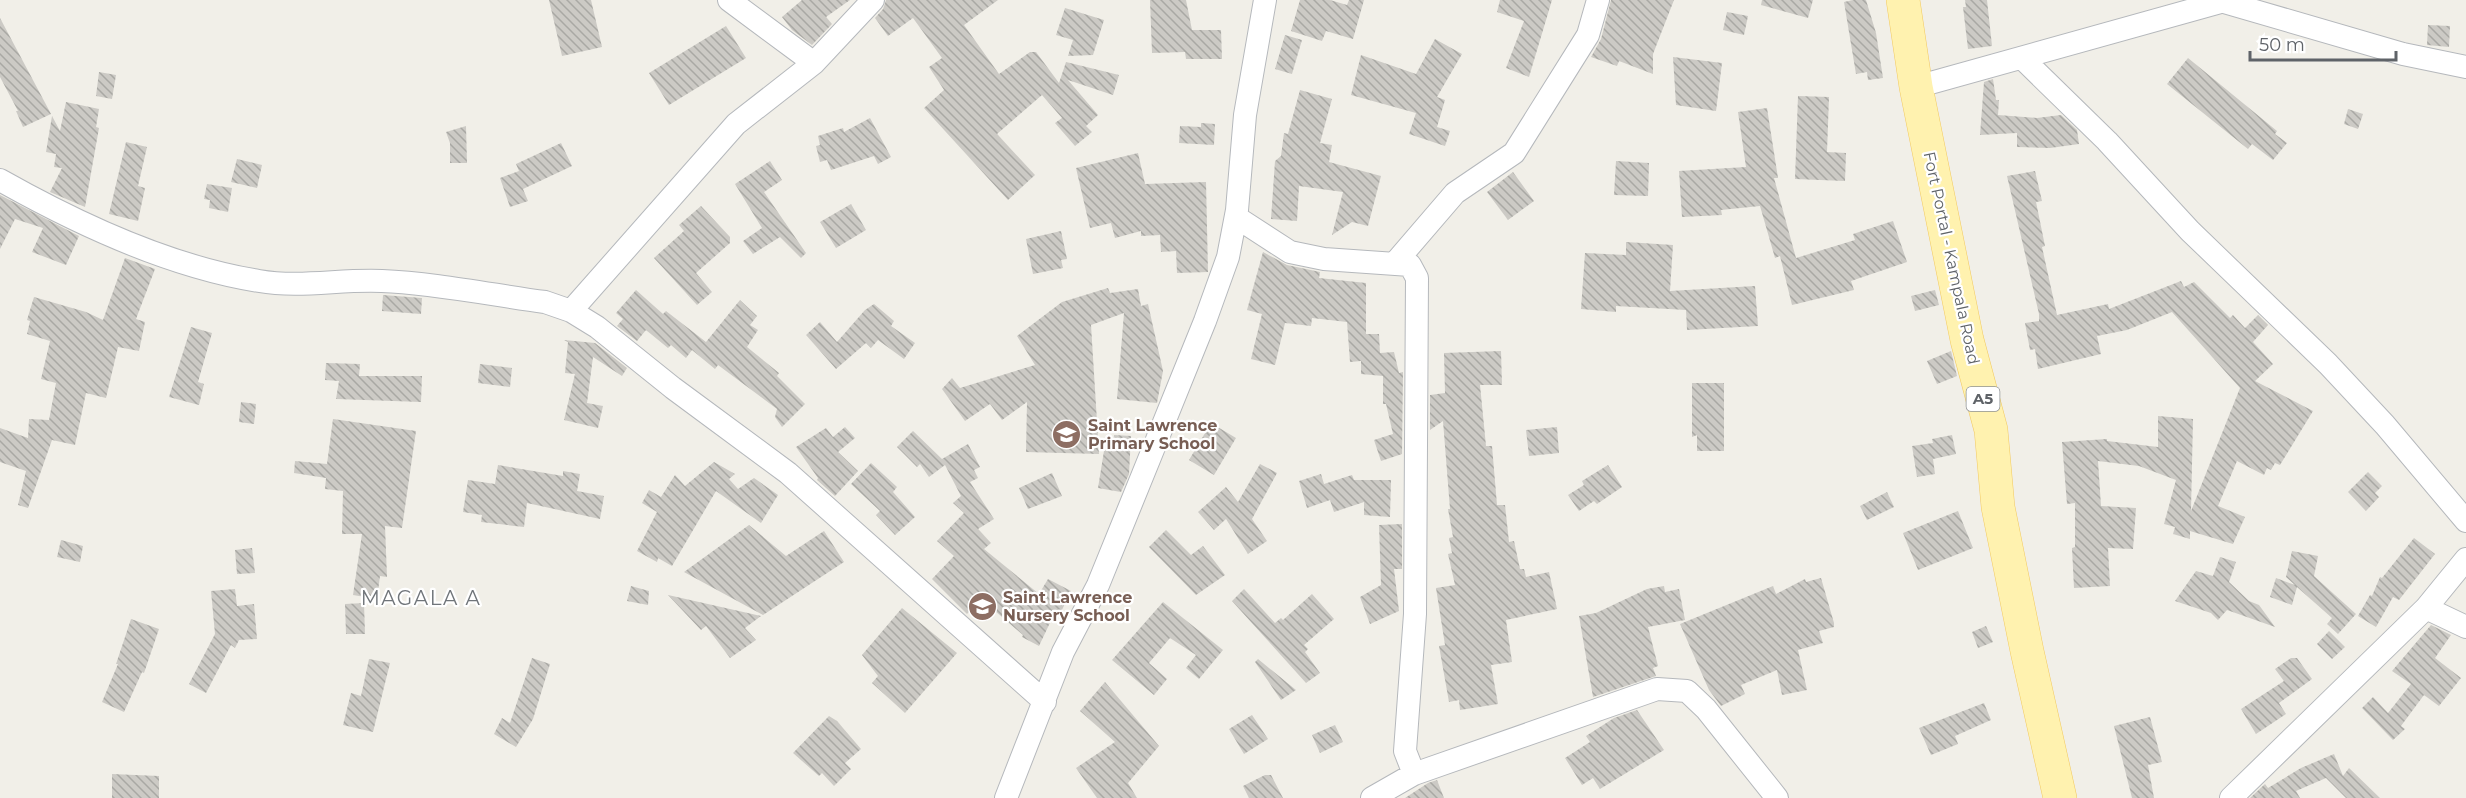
<svg xmlns="http://www.w3.org/2000/svg" width="2466" height="798" viewBox="0 0 2466 798" font-family="Montserrat,sans-serif">
<style>
.building{fill:url(#building-back-hatch)}
.lines{fill:none;stroke-linecap:round;stroke-linejoin:round}
.street-casing{stroke:#b5b8bc;stroke-width:24}
.primary-casing{stroke:#f2c960;stroke-width:34}
.street{stroke:#fff;stroke-width:22}
.primary{stroke:#fff2af;stroke-width:33}
.labels{text-anchor:middle;stroke-width:4.5;stroke-linejoin:round;paint-order:stroke}
.shield{fill:#fff;stroke:#8f9295;stroke-width:1.5}
.shield-label{font-size:15px;font-weight:bold;fill:#5f6368}
.street-label{font-size:16px;fill:#5f6368;stroke:#fff}
.education-label{font-size:16px;font-weight:bold;fill:#785e54;stroke:#fff;text-anchor:start}
.quarter-label{font-size:20px;letter-spacing:1.5px;fill:#70757a;stroke:#fff}
</style>
<defs>
<pattern id="building-back-hatch" width="6" height="6" patternUnits="userSpaceOnUse" patternTransform="scale(1.5)"><rect width="6" height="6" fill="#cccac5"/><path d="M-1 5l2 2M0 0l6 6M5-1l2 2" fill="none" stroke="#a9a8a4"/></pattern>
</defs>
<rect width="100%" height="100%" fill="#f1efe8"/>
<!-- building -->
<path class="building" d="M549,0h42l11,47 -40,9z
M802,0h48l-24,17 6,7 -20,21 -20,-15 -10,-13z
M886,0h112l-34,25 35,49 31,-22h6l23,31 7,-21 53,13 -6,20 -45,-15 30,35 -12,11 6,6 -17,14 -20,-23 7,-5 -20,-23 -45,39 38,41 -27,25 -84,-92 20,-18 -15,-23 13,-9 -29,-40 -25,18 -13,-18 8,-9z
M1150,0h36l6,30h29l1,29h-36l-1,-7 -33,1z
M1300,0h30l17,5 2,-5h15l-11,39 -27,-8 -4,10 -31,-10z
M1500,0h52l-23,77 -23,-9 18,-47 -27,-9z
M1611,0h63l-21,54v20l-34,-13 -2,5 -26,-9 10,-18z
M1762,0h51l-5,18 -47,-13z
M1853,0h13l10,33 7,45 -15,2 -1,-8 -11,2 -12,-72z
M1965,0h22l5,46 -24,3 -5,-42h3z
M1065,8l39,12 -11,35 -25,1 5,-16 -17,-5z
M1727,12l21,4 -4,19 -21,-5z
M0,18l51,96 -28,13 -7,-16h2l-18,-34z
M2428,25l22,1 -1,21 -22,-2z
M726,26l20,32 -77,47 -20,-32z
M1285,35l17,5 -10,34 -17,-5z
M1435,39l27,15 -25,43 8,3 -8,27 13,4 -5,15 -36,-12 7,-21 -65,-18 10,-40 55,19z
M1673,57l49,6 -6,48 -40,-6z
M2188,58l89,73 -2,3 12,9 -14,17 -21,-16 -4,5 -81,-65z
M99,72l17,3 -4,24 -16,-3z
M1993,79l3,21h3l-1,15 39,3 24,-3 16,15 2,14 -29,4 -33,-1v-14l-37,2 4,-53z
M1300,90l32,9 -12,44 12,2 -3,17 52,14 -13,50 -16,-4 -20,13 11,-43 -44,-6 -2,35 -26,-2 4,-58 6,-5 3,-23 4,1z
M1798,96l31,1 -2,55 19,1 -1,28 -50,-2z
M66,102l33,7 -3,18 3,1 -14,79 -35,-15 12,-24 -8,-1 2,-13 -10,-2 6,-36 8,15z
M1767,108l11,70h-4l22,80 59,-18 -2,-6 40,-13 14,41 -56,19 3,9 -62,15 -12,-49 -5,2 -15,-52 -39,4 1,5 -40,2 -3,-46 67,-4 -8,-55z
M2348,109l15,5 -5,15 -14,-5z
M870,118l21,39 -13,7 -4,-8 -43,14 -4,-10 -7,2 -4,-16 4,-1 -2,-9 25,-8 1,4z
M1201,123l14,1 -1,21 -35,-2 1,-17 21,1z
M466,126l1,37h-17v-20l-4,-11z
M126,142l21,5 -9,39 7,2 -7,33 -29,-7z
M561,143l11,23 -49,23 5,12 -18,6 -10,-29 19,-7 -3,-7z
M1138,153l7,31 61,-2 2,90 -31,1 -1,-22 -15,1 -1,-17 -19,1v-5l-26,7 -4,-15 -21,5 -14,-60z
M237,159l25,6 -5,23 -26,-6z
M770,161l12,19 -18,12 42,61 -5,5 -21,-21 -27,17 -10,-13 19,-13 -27,-44z
M1616,161l33,2 -1,33 -34,-1z
M2035,171l7,30 -6,1 9,44 -3,1 15,68 51,-11 1,5 72,-28 3,6 10,-5 36,36 3,-3 12,13 13,-13 10,10 -15,17 20,22 -18,17 58,30 -33,54 -5,-2 -4,7 -4,-2 -3,7 -27,-14 -19,45 27,11 -12,27 -43,-13v8l-17,-5 2,-7 -11,-3 12,-44 -37,-14 -41,-5 3,45 35,2 -3,41 -25,-1 2,38 -36,2 -2,-40 3,-1v-44l-8,1 -5,-62 45,-3v2l51,6v-31l35,3 -2,92 49,-123 -68,-76 -45,18 -30,6 4,18 -63,15 -3,-20 -5,1 -5,-27 14,-2v-7l-32,-138z
M1513,172l21,29 -26,19 -21,-28z
M207,184l25,4 -4,24 -19,-4 1,-8 -6,-1z
M0,195l79,41 -13,29 -34,-13 11,-24 -28,-9 -15,30z
M851,204l15,26 -30,18 -16,-26z
M701,206l29,31v6l-34,30 16,19 -15,13 -43,-47 30,-27 -5,-6z
M1061,231l6,28 -6,1 2,8 -30,6 -7,-35z
M1626,242l47,3 -3,46 85,-5 3,40 -71,4 -1,-20 -70,-4v6l-35,-3 4,-56 41,2z
M1263,252l24,13 33,7 -1,6 47,5v51h13l1,19 14,-1 5,21 4,-1 -1,82 -21,7 -7,-21 19,-6 -7,-30h-3v-28l-22,-2v-13l-11,1 -3,-40 -35,-4 -1,8 -26,-3 -10,42 -24,-6 11,-45 -15,-4z
M125,258l30,11 -19,50 9,3 -6,29 -21,-4 -12,51 -20,-5 -11,52 -23,-5 -24,68 -10,-3 8,-34 -26,-9v-34l28,10 1,-19 20,1 7,-37 -15,-4 9,-38 -23,-7 3,-13 -3,-1 7,-23 52,15 17,8z
M1108,288l2,5 28,-4 3,17 7,-2 15,67 -6,32 -40,-4 7,-86 -33,12 8,129 -73,-2 1,-50 -25,18 -12,-16 -25,17 -23,-32 10,-11 8,10 75,-23 -18,-29 45,-34z
M636,290l27,24 3,-3 40,31 34,-42 17,16 -7,9 8,5 -11,17 32,26 -2,3 28,28 -23,23 -7,-10 2,-8 -59,-44 -3,4 -23,-19 -6,8 -15,-13 -3,3 -22,-18 -9,11 -20,-15 6,-7 -7,-6z
M1935,290l4,15 -24,6 -4,-15z
M383,295l39,3 -1,16 -39,-3z
M874,304l20,17 -3,5 24,17 -11,16 -26,-19 -7,8 -5,-5 -30,26 -30,-34 14,-13 17,20 28,-32z
M191,327l21,6 -14,49 6,2 -5,21 -30,-8z
M564,340l31,3 32,25 -5,8 -29,-19 -6,46 16,3 -5,22 -34,-8 11,-46 -10,-1 3,-31z
M1501,351l1,34h-22l6,61h6l5,59h8l4,37 5,-1 6,28h4l2,8 23,-5 8,37 -51,11 6,42 -21,3 7,39 -38,6 -1,-10 -10,2 -10,-56 6,-1 -9,-57 19,-3 -7,-31 4,-1 -3,-15 4,-1 -5,-28h2l-7,-88 -13,9v-35l15,-2 -1,-40z
M1951,351l6,25 -20,8 -10,-23z
M326,363l34,1 -1,12h63l-1,26 -85,-3 3,-18 -14,-1z
M480,364l32,4 -2,19 -32,-4z
M1692,383h32v68h-27v-16l-5,2z
M241,402l15,2 -2,20 -15,-2z
M333,419l83,12 -14,97 -17,-2 2,51 -7,-1 -3,23 -24,-4 9,-61h-20l1,-43 -18,-2 1,-11 -32,-5 1,-12 32,3z
M1211,423l25,15 -22,37 -25,-15z
M845,427l10,11 -17,14 20,19 -23,25 -18,-16 1,-2 -22,-31 30,-19 7,9z
M1557,427l2,26 -30,3 -3,-26z
M913,431l29,28 26,-15 12,23 -6,3 4,8 -8,4 24,37 -16,10 13,14 -7,6 55,45 9,-15 23,12 -10,21 -5,-2 -17,36 -17,-9 1,-2 -42,-36 -14,15 -35,-35 22,-23 -17,-15 27,-28 -11,-10 8,-7 -16,-31 -16,12 -9,-13 -3,3 -20,-20z
M1114,435l17,1 -2,38 -8,18 -23,-4 6,-37 9,-4z
M1952,435l4,19 -23,5 2,15 -18,3 -5,-31 21,-3 -1,-4z
M714,462l21,12 -6,5 9,10 16,-11 24,17 -17,28 -45,-32 -44,75 -14,-8 -1,4 -20,-11 20,-39 -15,-9 7,-13 12,7 14,-22 10,11z
M871,463l26,24 -4,5 22,25 -20,18 -19,-20 4,-4 -29,-27z
M1260,464l17,9 -25,46 15,22 -19,13 -22,-35 -12,11 -16,-18 28,-25 12,15z
M498,465l65,11v-5l17,3 -3,17 27,5 -4,23 -73,-16 -3,24 -43,-5 1,-7 -19,-3 5,-32 27,4z
M1608,465l14,22 -25,17 -3,-3 -15,10 -11,-16 16,-10 -2,-4z
M2368,472l14,14 -7,7 4,4 -13,14 -18,-19z
M1052,473l10,23 -34,13 -9,-21z
M1321,474l3,10 28,-9 2,5h37l-1,37 -26,-2v-13l-30,10 -4,-12 -23,8 -8,-27z
M1887,492l7,15 -27,13 -7,-14z
M1958,511l15,37 -55,22 -15,-37z
M1402,524v45h-8l5,42 -29,13 -10,-27 21,-12 -2,-60z
M749,525l37,31 38,-25 20,31 -81,53 -79,-43z
M1166,530l25,25 12,-9 22,29 -29,20 -47,-48z
M2414,538l21,16 -36,46 -6,-3 -17,30 -18,-11 12,-21 2,1 8,-19 2,1z
M61,540l22,6 -3,16 -23,-5z
M252,548l3,25 -18,1 -2,-24z
M2292,551l26,5 -4,20 42,38 -18,20 -11,-10 5,-6 -35,-31 -5,18 -22,-8 6,-19 19,7 -9,-8z
M2220,557l16,5 -7,20 20,19 10,4 16,22 -48,-17 -9,10 -7,-7 -36,-12 21,-30 17,5z
M1821,578l13,45v4l-15,4 4,12 -25,7 9,40 -25,5 -5,-25 -36,15 4,9 -24,12 -12,-16 -29,-66 93,-38 3,8 29,-15 1,3z
M631,586l18,5 -1,14 -21,-4z
M1664,586l1,6 14,-3 6,31 -37,7 10,39 -5,2 3,8 -63,21 -14,-81 17,-3 51,-24z
M235,589l2,17 17,-2 3,35 -18,1 -4,8 -4,-3 -25,48 -17,-9 26,-50 -4,-43z
M1244,589l31,34 6,-5 2,2 29,-26 22,25 -30,26 4,4 -3,3 15,21 -14,10 -74,-82z
M668,595l93,21 -16,12 11,12 -26,18 -24,-32 -5,4z
M1163,602l60,48 -24,29 -13,-11 10,-13 -26,-17 -21,25 18,16 -13,16 -42,-35z
M364,603l1,31h-19l-1,-30z
M902,608l55,45 -52,60 -33,-30 6,-7 -16,-21z
M131,619l28,10 -15,44 -2,-1 -18,40 -22,-10 16,-38h-2z
M2431,625l20,10 -16,23 26,20 -22,28 -15,-11 -23,31 4,3 -12,11 -31,-32 11,-11 15,16 23,-29 -19,-13z
M1986,626l7,16 -15,6 -6,-16z
M2329,631l16,16 -13,12 -15,-15z
M532,658l18,6 -17,55 -17,28 -22,-13 8,-16 8,5z
M2291,658h6l15,21 -33,24 7,11 -30,20 -15,-25 43,-28 -9,-12z
M369,659l21,4 -17,69 -30,-7 8,-32 10,3z
M1258,659l38,31 -15,10 -26,-38z
M1105,682l54,64 -31,37 9,15h-40l-21,-30 39,-26 -35,-31z
M1984,703l7,17 -36,16 3,8 -27,11 -12,-27z
M1637,710l27,40 -64,39 -7,-11 -11,7 -17,-27 25,-16 -4,-6 28,-18z
M1252,715l16,24 -24,15 -15,-25z
M829,716l8,5 24,28 -16,14 6,6 -17,17 -12,-13 -3,3 -26,-23z
M2150,717l12,45 -14,3 6,33h-22l-18,-72z
M1335,725l8,17 -23,11 -8,-18z
M2334,754l9,22 6,-8 31,30h-34l-20,-20 -30,13 4,7h-50l15,-14 3,4 33,-20z
M112,774l47,2v22h-47z
M1265,775h6l12,23h-34l-6,-12z
M1437,780l7,18h-39l23,-15z"/>
<g class="lines">
<defs>
<path id="street" d="M729,0l85,63
M2224,2l179,52 63,13
M2022,58l85,83 83,90 138,133 57,61 81,96
M1916,87l312,-87
M0,180c78,44 170,87 259,101 41,7 82,-2 123,0 52,2 111,14 163,21l26,9 26,16 76,61 115,85 257,229
M1236,217l54,35 34,7 86,6 7,13 -2,336 -10,137 9,23
M1394,264l61,-71 59,-40 74,-118 10,-35
M571,311l165,-187 78,-61 59,-63
M2426,608l40,19
M1006,798l57,-146 35,-67 52,-128 55,-136 23,-64 9,-47 8,-95 20,-115
M1372,798l42,-24 243,-85 30,2 19,18 71,89
M2231,798l195,-190 40,-49"/>
<path id="primary" d="M1903,0l13,87 51,253 24,90 7,77 29,144 33,147"/>
</defs>
<!-- street casing -->
<use href="#street" class="street-casing"/>
<!-- primary casing -->
<use href="#primary" class="primary-casing"/>
<!-- street -->
<use href="#street" class="street"/>
<!-- primary -->
<use href="#primary" class="primary"/>
</g>
<!-- icons -->
<defs>
<symbol id="school-disc" viewBox="-11 -11 22 22"><circle r="9.5" fill="#8d6e63" stroke="#fff"/><path d="M0-5L7-2L0 1L-7-2ZM-4 1L0 2.5L4 1V4Q0 6-4 4Z" fill="#fff"/></symbol>
</defs>
<g fill-rule="evenodd">
<use href="#school-disc" x="1050" y="418" width="33" height="33"/>
<use href="#school-disc" x="966" y="590" width="33" height="33"/>
</g>
<g class="labels">
<!-- shield labels -->
<rect class="shield" x="1966.5" y="387" width="33" height="24" rx="4.5"/>
<g class="shield-label">
<text x="1983" y="404">A5</text>
</g>
<!-- street labels -->
<g class="street-label">
<text transform="translate(1952 258) rotate(78)" y="6">Fort Portal - Kampala Road</text>
</g>
<!-- education labels -->
<g class="education-label">
<text x="1088" y="431">Saint Lawrence<tspan x="1088" dy="18">Primary School</tspan></text>
<text x="1003" y="603">Saint Lawrence<tspan x="1003" dy="18">Nursery School</tspan></text>
</g>
<!-- quarter labels -->
<g class="quarter-label">
<text x="421" y="605">MAGALA A</text>
</g>
</g>
<!-- scale -->
<path d="M2250 51v9h146v-9" fill="none" stroke="#5f6368" stroke-width="3"/>
<text x="2259" y="51" font-size="18" fill="#5f6368" stroke="#ffffff" stroke-width="4.5" paint-order="stroke">50 m</text>
</svg>
